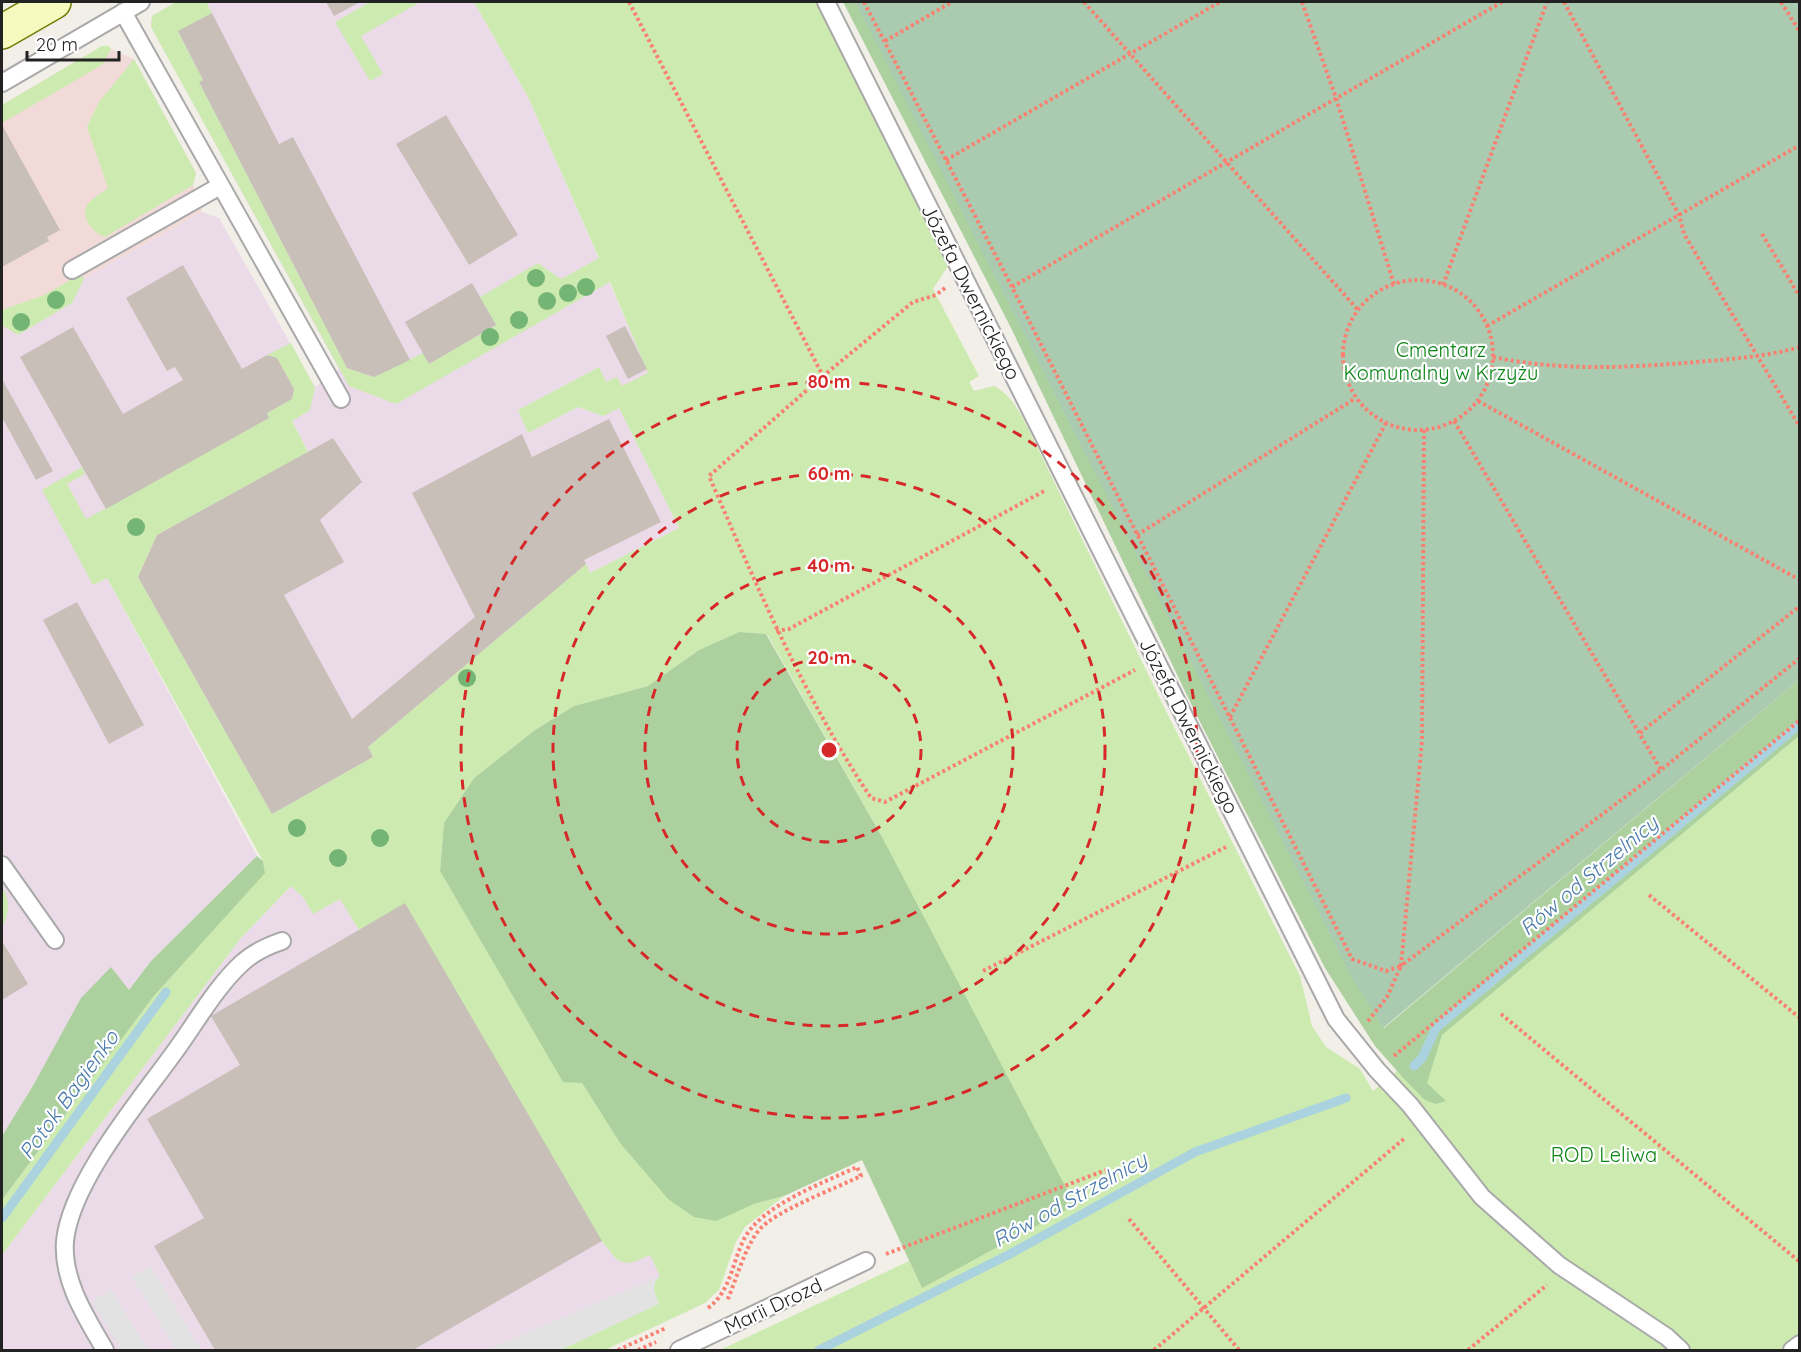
<svg xmlns="http://www.w3.org/2000/svg" width="1801" height="1352" viewBox="0 0 1801 1352" font-family="Quicksand,sans-serif">
<style>
.commercial{fill:#f2dad9}
.industrial{fill:#ebdbe8}
.grass{fill:#cdebb0}
.forest{fill:#add19e}
.cemetery{fill:#aacbaf}
.parking{fill:#e2e2e2}
.lines{fill:none;stroke-linecap:round;stroke-linejoin:round}
.stream{stroke:#aad3df;stroke-width:9}
.building{fill:#c7bfb8}
.service-casing{stroke:#a9a9a9;stroke-width:20}
.secondary-casing{stroke:#707d05;stroke-width:36}
.path{stroke:#fa8072;stroke-width:4;stroke-dasharray:3 3;stroke-linecap:butt}
.service{stroke:#fff;stroke-width:16}
.secondary{stroke:#f7fabf;stroke-width:33}
.tree{fill:#74b475}
.ring{fill:none;stroke:#d62828;stroke-width:3;stroke-dasharray:10 8}
.labels{text-anchor:middle;stroke-width:4.5;stroke-linejoin:round;paint-order:stroke}
.street-label{font-size:20px;fill:#222;stroke:#fff}
.park-label{font-size:20px;fill:#0c8416;stroke:#fff}
.water-label{font-size:21px;font-style:italic;fill:#4a7aab;stroke:#fff}
.centre{fill:#d62828;stroke:#fff;stroke-width:3}
.ring-label{font-size:18px;text-anchor:middle;font-weight:bold;fill:#d62828;stroke:#fff;stroke-width:4.5;stroke-linejoin:round;paint-order:stroke}
</style>
<rect width="100%" height="100%" fill="#f2efe9"/>
<!-- commercial -->
<path class="commercial" d="M102,46h7l2,3 23,10 62,114 -3,12 9,27 -200,113v-220z"/>
<!-- industrial -->
<path class="industrial" d="M176,2h298l54,95 121,276 -27,14 -16,-5 -7,-15 -81,43 10,23 50,-26 25,9 16,-8 60,120 -89,45 -4,-8 -218,182 5,10 -101,57 -134,-237 19,-42 151,-83 -16,-31 -199,164 14,-7 150,278 -106,105 -22,29 -95,94 -32,52v-811l200,-113 17,6 96,169 24,-18 -188,-342 1,-11z
M417,832l268,460 -126,58h-557v-95l238,-316 51,-53z"/>
<!-- grass -->
<path class="grass" d="M176,2h35l-4,2 5,9 -34,19 25,48 -4,2 148,286 27,9 49,-24 6,11 67,-39 -16,-28 58,-34 23,16 38,-21 -71,-161 -54,-95h343l131,264 -15,23 46,87 -10,6 5,9 20,-5c14,7 21,19 29,32l143,293 134,265 12,50 14,21 34,22 13,22 426,-355v614h-1079l189,-89 13,27 -40,-451 -115,-203 -28,-2 -40,18 -51,36 -74,20 -39,24 -61,48 -30,45 -4,48 123,210 19,2 38,60 134,61 30,-8 -39,31 -9,15 -17,48 -14,13 -100,47h-46l94,-60 2,-8 5,-6 -10,-21c-12,5 -21,12 -34,4l-257,-329 -19,-31 -27,15 -10,-17 -12,-11 -51,53 -238,316v-55l151,-203 112,-125 -2,-11 -156,-283 -14,7 -51,-95 40,-23 3,7 -18,10 19,35 183,-101 -2,-5 25,-14 2,-10 -17,-31 -10,-3 24,-12 24,45 -5,22 -18,11 16,31 -151,83 -19,42 134,237 101,-57 -5,-10 218,-183 4,9 89,-45 -60,-120 -16,8 -25,-9 -50,26 -10,-23 81,-43 7,15 11,-5 5,9 26,-13 -38,-91 -214,122 -47,-18 -198,-359 1,-11z
M370,2h45l2,2 -56,32 22,38 -13,7 -35,-59z
M102,46h7l2,3 -9,16 -100,58v-18z
M134,59l62,114 -3,12 -88,52c-10,-3 -24,-18 -19,-30 3,-7 16,-14 22,-19l-21,-61 12,-25z
M81,274l3,5 -12,24 -54,32 -16,-10v-15l42,-15z
M2,887c9,14 7,26 0,41z"/>
<!-- forest -->
<path class="forest" d="M843,2h13l528,1026 415,-348v56l-357,299 -15,48 19,18 -10,3 -11,-4 -19,-19 -31,-35 -50,-78 -131,-258 -183,-382z
M739,632l27,2 116,203 193,368 -153,83 -60,-128 -78,36 -30,8 -38,17 -22,-4 -26,-18 -48,-56 -38,-60 -19,-1 -123,-211 4,-48 30,-45 61,-48 39,-24 74,-20 51,-36z
M257,856l6,5 2,12 -112,124 -151,203v-64l32,-52 47,-86 30,-31 18,23 22,-29z"/>
<!-- cemetery -->
<path class="cemetery" d="M855,2h944v678l-416,348 -31,-50z"/>
<!-- parking -->
<path class="parking" d="M151,1266l50,84h-25l-44,-73z
M660,1276l-5,6 -1,8 5,14 -94,44 -6,2h-73z
M111,1289l37,61h-27l-29,-49z"/>
<g class="lines">
<!-- stream -->
<path class="stream" d="M1414,1066l8,-8 14,-30 364,-304
M2,1218l164,-226
M819,1350l191,-96 185,-102 151,-54"/>
</g>
<!-- building -->
<path class="building" d="M326,2h34l-26,14z
M212,13l67,131 14,-7 117,223 -36,17 -27,-9 -148,-286 4,-2 -25,-49z
M446,115l72,120 -49,30 -73,-121z
M2,125l58,105 -13,7 2,4 -47,26z
M183,265l59,104 25,-14 10,3 17,31 -2,10 -25,14 2,5 -163,91 -86,-152 53,-30 50,87 60,-34 -8,-13 -8,4 -41,-73z
M472,283l24,42 -67,39 -24,-42z
M625,326l22,43 -19,10 -22,-43z
M2,379l51,92 -17,9 -34,-63z
M609,419l52,103 -77,38 2,4 -218,183 5,10 -101,57 -134,-237 19,-42 176,-97 29,44 -42,38 24,42 -60,33 68,124 123,-102 -63,-124 110,-59 10,23z
M77,602l67,123 -35,19 -66,-124z
M405,903l197,338 -189,109h-198l-61,-104 50,-28 -57,-99 93,-54 -29,-49z
M2,941l26,43 -26,16z"/>
<g class="lines">
<defs>
<path id="service" d="M826,2l510,1017 41,51 33,35 72,92 77,68 108,72 14,13
M123,12l218,387
M2,83l139,-81
M72,270l148,-84
M2,865l53,75
M105,1350c-19,-33 -43,-69 -40,-109 6,-60 76,-142 111,-191 21,-29 40,-63 66,-87 12,-11 25,-17 40,-22
M679,1350l187,-89
M1792,1350l8,-6"/>
<path id="secondary" d="M2,32l52,-30"/>
</defs>
<!-- service casing -->
<use href="#service" class="service-casing"/>
<!-- secondary casing -->
<use href="#secondary" class="secondary-casing"/>
<!-- path -->
<path class="path" d="M629,2l194,374
M864,2l148,285 340,672 34,12 15,-5
M1084,2l274,308
M1302,2l34,96 58,186
M1564,2l115,213 5,19 116,193
M1781,2l19,30
M885,41l67,-39
M946,160l274,-158
M1762,234l38,63
M1343 355a75 75 0 1 1 150 0a75 75 0 1 1-150 0Z
M1443,285l104,-283
M1012,287l490,-285
M945,288l-9,7 -23,7 -90,74 -114,100c48,111 95,221 162,322l14,4 250,-132
M1487,326l313,-181
M1493,357c65,14 135,11 202,5 36,-3 70,-5 105,-15
M1478,401l322,179
M1454,421l207,349
M1424,430l-2,311 -21,225 260,-196 139,-112
M1137,535l219,-137
M776,631l13,-2 257,-139
M1230,717l156,-294
M1640,733l160,-127
M1649,895l151,123
M983,971l243,-124
M1501,1014l299,248
M1368,1021l19,-24 14,-31
M1394,1056l406,-336
M1129,1219l110,131
M886,1254l220,-84
M708,1308c23,-17 24,-45 36,-69 18,-34 79,-56 113,-72l4,9c-25,12 -86,35 -102,54 -15,19 -22,48 -32,71
M618,1350l48,-22
M638,1350l18,-8
M1154,1350l251,-212
M1468,1350l79,-65"/>
<!-- service -->
<use href="#service" class="service"/>
<!-- secondary -->
<use href="#secondary" class="secondary"/>
</g>
<!-- trees -->
<g class="tree">
<circle cx="536" cy="278" r="9"/>
<circle cx="586" cy="287" r="9"/>
<circle cx="568" cy="293" r="9"/>
<circle cx="56" cy="300" r="9"/>
<circle cx="547" cy="301" r="9"/>
<circle cx="519" cy="320" r="9"/>
<circle cx="21" cy="322" r="9"/>
<circle cx="490" cy="337" r="9"/>
<circle cx="136" cy="527" r="9"/>
<circle cx="467" cy="678" r="9"/>
<circle cx="297" cy="828" r="9"/>
<circle cx="380" cy="838" r="9"/>
<circle cx="338" cy="858" r="9"/>
</g>
<!-- distance rings -->
<g class="ring">
<circle cx="829" cy="750" r="92"/>
<circle cx="829" cy="750" r="184"/>
<circle cx="829" cy="750" r="276"/>
<circle cx="829" cy="750" r="368"/>
</g>
<g class="labels">
<!-- street labels -->
<g class="street-label">
<text transform="translate(971 292) rotate(63)" y="7">Józefa Dwernickiego</text>
<text transform="translate(1189 726) rotate(63)" y="7">Józefa Dwernickiego</text>
<text transform="translate(773 1306) rotate(-25)" y="7">Marii Drozd</text>
</g>
<!-- park labels -->
<g class="park-label">
<text x="1441" y="357">Cmentarz<tspan x="1441" dy="23">Komunalny w Krzyżu</tspan></text>
<text x="1604" y="1162">ROD Leliwa</text>
</g>
<!-- water labels -->
<g class="water-label">
<text transform="translate(1589 876) rotate(-40)" y="7">Rów od Strzelnicy</text>
<text transform="translate(69 1095) rotate(-54)" y="7">Potok Bagienko</text>
<text transform="translate(1070 1200) rotate(-29)" y="7">Rów od Strzelnicy</text>
</g>
</g>
<circle cx="829" cy="750" r="9" class="centre"/>
<g class="ring-label">
<text x="829" y="388">80 m</text>
<text x="829" y="480">60 m</text>
<text x="829" y="572">40 m</text>
<text x="829" y="664">20 m</text>
</g>
<!-- border -->
<rect width="1801" height="1352" fill="none" stroke="#222222" stroke-width="6"/>
<!-- scale -->
<path d="M27 51v9h92v-9" fill="none" stroke="#222222" stroke-width="3"/>
<text x="36" y="51" font-size="18" fill="#222222" stroke="#ffffff" stroke-width="4.5" paint-order="stroke">20 m</text>
</svg>
